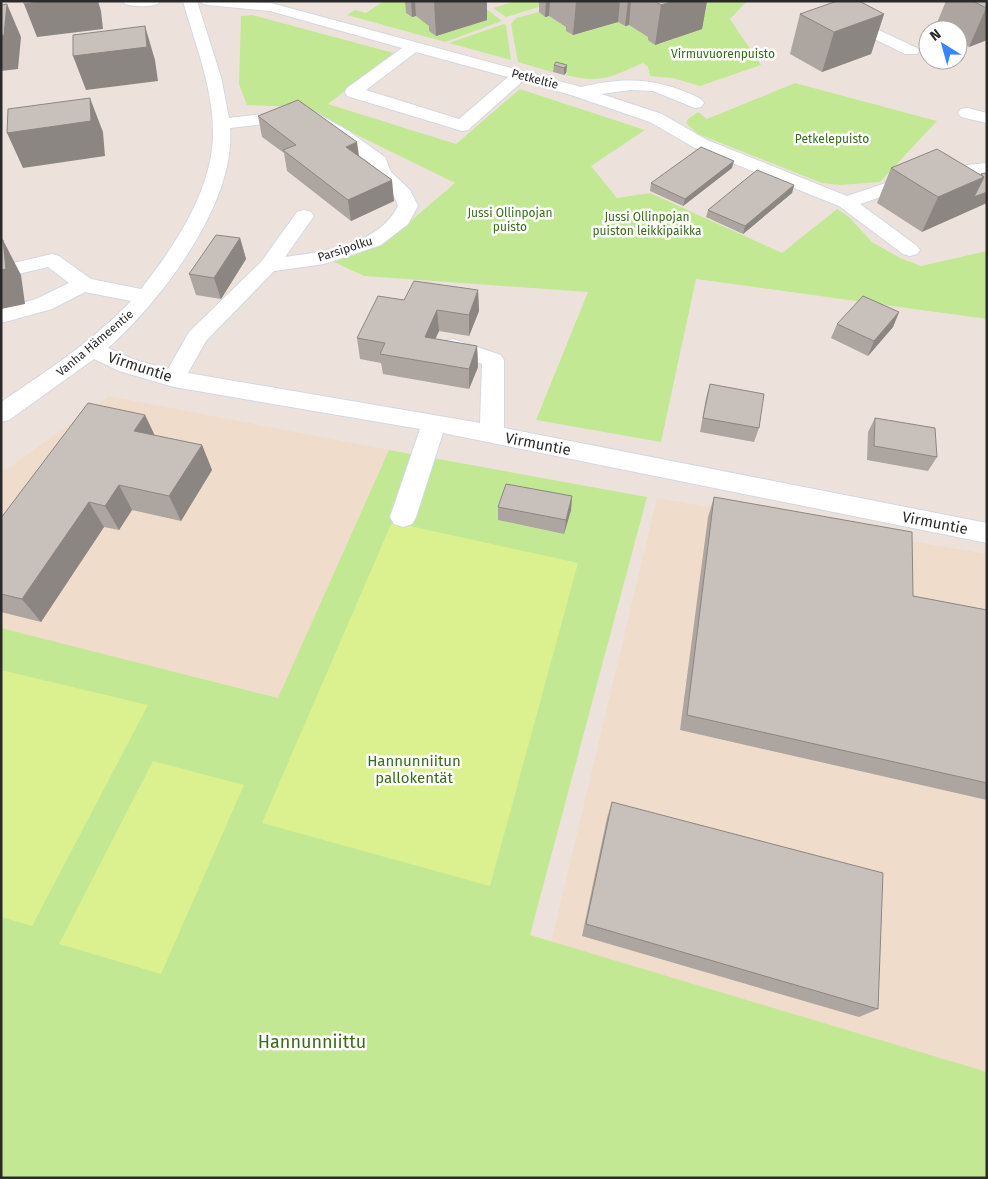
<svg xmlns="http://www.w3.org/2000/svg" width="988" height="1179" viewBox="0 0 988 1179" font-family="'Fira Sans',sans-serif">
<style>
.education{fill:#f0dcca}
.green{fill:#c2e894}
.pitch{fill:#dbf08f}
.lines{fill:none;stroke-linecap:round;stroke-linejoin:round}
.minor-casing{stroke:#d1d8e4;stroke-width:2}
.minor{fill:#fff;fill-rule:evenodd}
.wall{fill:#aca5a0}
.shaded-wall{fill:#8c8682}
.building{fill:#c8c0ba;stroke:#8c8682}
.labels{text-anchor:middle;stroke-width:5;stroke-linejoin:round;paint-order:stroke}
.far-park-label{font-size:12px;fill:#396d15;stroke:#fff}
.far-street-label{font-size:12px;fill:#2a2a2a;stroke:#fff}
.street-label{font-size:15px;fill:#2a2a2a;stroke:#fff}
.park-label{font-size:15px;fill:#396d15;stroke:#fff}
.near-park-label{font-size:18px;fill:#396d15;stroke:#fff}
</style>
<rect width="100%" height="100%" fill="#ede2db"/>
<!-- education -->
<path class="education" d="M109,396l280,54 -111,248 -277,-70v-155z
M657,498l330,56v521l-439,-120z"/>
<!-- green -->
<path class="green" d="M384,1h61l-33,16 72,-10 18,14 -57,21 -98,-27 8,-5 11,3z
M516,1h42l-52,16 -13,-9z
M681,1h66l-17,18 31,46 -61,21 -27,-8 -23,-2 -2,-9 -5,-4c-32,14 -42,21 -77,12l2,-2 -12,-4 -4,3 -34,-10 -7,-38 5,-6 23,-6 6,5 4,-1 29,18 40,-12 7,4 4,-1 31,19 41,-15z
M252,15l142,38 -66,51 128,40 64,-55 125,41 -54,36 26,32 33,-5 132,60 55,-44 13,9 22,24 28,16 21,8 66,-15v68l-291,-40 -35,163 -125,-22 52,-128 -224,-16 -30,-14 31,-11 27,-14 63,-54 -155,-76 -53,-2 -8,-21 2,-68z
M504,24l2,1 5,35 -62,-17z
M795,83l142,38 -57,61 -40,3 -18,-2 -124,-49 -12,-11 2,-4 10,-7 9,7z
M389,450l258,47 -117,438 457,137v106h-986v-550l277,70z"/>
<!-- pitch -->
<path class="pitch" d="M392,522l186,41 -88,323 -228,-63z
M1,670l147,35 -116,221 -31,-9z
M153,761l91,24 -83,189 -102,-30z"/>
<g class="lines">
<defs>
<path id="minor" d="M123,1h37l-2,3c-10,3 -23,3 -33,0z
M183,1h14l24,76 8,41 76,-9 6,1 36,20 38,27 6,15 19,18 8,16 -10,18 -27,21 -57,19 -50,7 -68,70 -18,32 292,50 2,-59 -37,-13 -3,-5 3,-5 8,-2 48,16 3,5v68l483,95v20l-544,-110 -27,84 -4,7 -9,3 -9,-3 -4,-7 30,-88 -246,-42 -55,-16 -25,-12 -85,61 -8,2v-20c46,-31 92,-61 130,-101l-46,-9 -33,17 -51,14v-14l35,-10 33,-16 -21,-16 -47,11v-12l51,-12 7,2 32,23 50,10c33,-42 71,-98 72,-154 1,-45 -18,-91 -30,-134zM302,120l33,18 35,25 3,11 21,22 4,10c-19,39 -75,46 -113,51l29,-41 -3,-4 -7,-2 -7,2 -36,50 -72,70 -21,37 -33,-9 -27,-12c53,-47 128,-145 122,-220z
M201,1l70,2 310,84c45,-11 79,-9 120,12l3,4 -3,4 -6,1 -42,-17 -23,-1 -29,4 61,20 45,26 140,56 81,-27 59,-6v12l-57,5 -70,24 57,42 3,4 -3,4 -7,2 -7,-2 -64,-48 -144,-58 -45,-26 -76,-26 -51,-15 -55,49 -6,1 -115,-35 -2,-4 2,-4 55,-40 -132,-37 -62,-6 -5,-1zM416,52l92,25 -49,42 -93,-29z
M851,17l66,31 2,3 -2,3h-12l-59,-29 -3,-3 3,-3z
M967,108l20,5v10l-26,-6 -3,-4 3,-4z"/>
</defs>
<!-- minor casing -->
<use href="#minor" class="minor-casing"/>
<!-- minor -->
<use href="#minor" class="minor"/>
</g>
<!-- wall -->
<path class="wall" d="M405,1h82v19l-51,16 -7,-5v-5l-13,-10 -4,1 -6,-4z
M539,1h168l-5,28 -47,16 -7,-5v-3l-19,-12 -4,1 -7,-4 -45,13 -7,-4v-4l-17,-11 -4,1 -6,-5z
M946,1h41v39l-18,7 -11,-5v-12h-24z
M800,14h84l-13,40 -49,18 -32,-18z
M554,65h13l-1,8 -2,2 -11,-3z
M258,116l101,40 35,45 -43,20 -64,-50 -3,-18 -22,-16z
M732,168l-49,38 -33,-15 1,-8z
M891,168l90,6 -59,58 -45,-29z
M794,185l-2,8 -49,41 -37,-17 2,-7z
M240,238l6,21 -25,40 -25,-4 -7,-21z
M478,290l1,21 -10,25 -30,-5 -4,8 42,7 1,21 -9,22 -86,-15 -2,-11 -21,-4 -3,-21z
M899,312l-6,15 -25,29 -37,-18 6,-14z
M710,384l49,44 -5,14 -54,-10 6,-34z
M145,415l9,20 48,10 10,25 -31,51 -49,-11 -13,20 -15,-3 -63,95 -40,-10v-94z
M875,418l62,39 -9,14 -61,-11 1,-28z
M572,496l-1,14 -7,24 -66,-14v-13z
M714,497l199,99 74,14v190l-307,-70 28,-213z
M612,802l266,207 -19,8 -277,-81 25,-118z"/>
<!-- shaded-wall -->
<path class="shaded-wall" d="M46,1h52l3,10 2,18 -66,8 -13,-33z
M411,1h4l1,15 -4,1z
M434,1h53v19l-51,16z
M546,1h4l-1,15 -4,1z
M576,1h44l-2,21 -45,13z
M628,1h3l-2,24 -4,1z
M674,1h33l-5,28 -47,16 6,-40z
M7,4l14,33 -3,32 -17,2v-35z
M987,7v33l-18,7 17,-39z
M884,14l-13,40 -49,18 12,-40z
M145,26l10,34 3,21 -72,9 -13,-34z
M567,65l-1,8 -2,2v-7z
M90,98l13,34 2,24 -82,12 -16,-35z
M357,142l3,21 -14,-16z
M734,161l-2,7 -49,38 2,-7z
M984,177l3,15v11l-65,29 16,-35z
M392,180l2,21 -43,20 -3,-21z
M794,185l-2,8 -49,41 2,-8z
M240,238l6,21 -25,40 -7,-21z
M3,240l18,35 4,29 -24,5v-39z
M478,290l1,21 -10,25v-21z
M437,310l2,21 -12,27 -2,-21z
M899,312l-6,15 -25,29 6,-15z
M477,346l1,21 -9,22v-20z
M145,415l12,25 -23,-9z
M202,445l10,25 -31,51 -12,-25z
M119,485l13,25 -13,20 -14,-24z
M572,496l-1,14 -7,24 2,-14z
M89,502l15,25 -63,95 -19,-23z"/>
<!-- building -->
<path class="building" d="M24,1h22l-22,3z
M654,1h20l-13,4z
M837,1h22l25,13 -50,18 -34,-18z
M973,1h14v6l-1,1z
M7,4l-3,31 -3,1v-31z
M145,26l2,21 -74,9v-21z
M556,62l11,3 -3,3 -10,-3z
M90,98l1,23 -84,12 1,-24z
M298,100l59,42 -11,5 46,33 -44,20 -65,-50 13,-5 -38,-29z
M701,147l33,14 -49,38 -34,-16z
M937,149l47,28 -46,20 -47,-29z
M757,170l37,15 -49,41 -37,-16z
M985,173l2,1v18l-13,5 10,-20 -3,-3z
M216,235l24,3 -26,40 -25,-4z
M1,240h2l3,29 -5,1z
M414,281l64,9 -9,25 -32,-5 -12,27 52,9 -8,23 -89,-15 5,-11 -28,-5 21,-42 26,4z
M863,296l36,16 -25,29 -37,-17z
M710,384l54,10 -5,34 -56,-10z
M88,403l57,12 -11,16 68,14 -33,51 -50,-11 -14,21 -16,-4 -67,97 -21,-5v-76z
M875,418l60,10 2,29 -63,-11z
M506,484l66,12 -6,24 -68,-13z
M714,497l198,35 1,64 74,14v173l-300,-68z
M612,802l271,71 -5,136 -292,-85z"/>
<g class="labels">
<!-- far-park labels -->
<g class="far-park-label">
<text x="723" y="58">Virmuvuorenpuisto</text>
<text x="832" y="143">Petkelepuisto</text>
<text x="510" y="217">Jussi Ollinpojan<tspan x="510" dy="14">puisto</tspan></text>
<text x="647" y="221">Jussi Ollinpojan<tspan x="647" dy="14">puiston leikkipaikka</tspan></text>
</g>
<!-- far-street labels -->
<g class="far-street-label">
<text transform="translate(535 79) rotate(15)" y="4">Petkeltie</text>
<text transform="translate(345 249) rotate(-18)" y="4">Parsipolku</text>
<text transform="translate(95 343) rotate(-40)" y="4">Vanha Hämeentie</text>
</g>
<!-- street labels -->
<g class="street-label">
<text transform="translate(140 367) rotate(18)" y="5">Virmuntie</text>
<text transform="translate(538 444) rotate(11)" y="5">Virmuntie</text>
<text transform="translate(935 523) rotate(11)" y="5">Virmuntie</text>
</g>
<!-- park labels -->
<g class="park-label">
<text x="414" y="766">Hannunniitun<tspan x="414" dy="17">pallokentät</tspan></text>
</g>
<!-- near-park labels -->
<g class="near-park-label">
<text x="312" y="1048">Hannunniittu</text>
</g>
</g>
<!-- border -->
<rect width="988" height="1179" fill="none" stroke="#2a2a2a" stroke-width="5"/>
<!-- north arrow -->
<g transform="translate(943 45) rotate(323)"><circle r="24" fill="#ffffff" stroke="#aaaaaa"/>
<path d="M0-4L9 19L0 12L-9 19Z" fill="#3785ff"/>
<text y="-8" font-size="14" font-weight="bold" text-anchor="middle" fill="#2a2a2a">N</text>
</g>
</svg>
